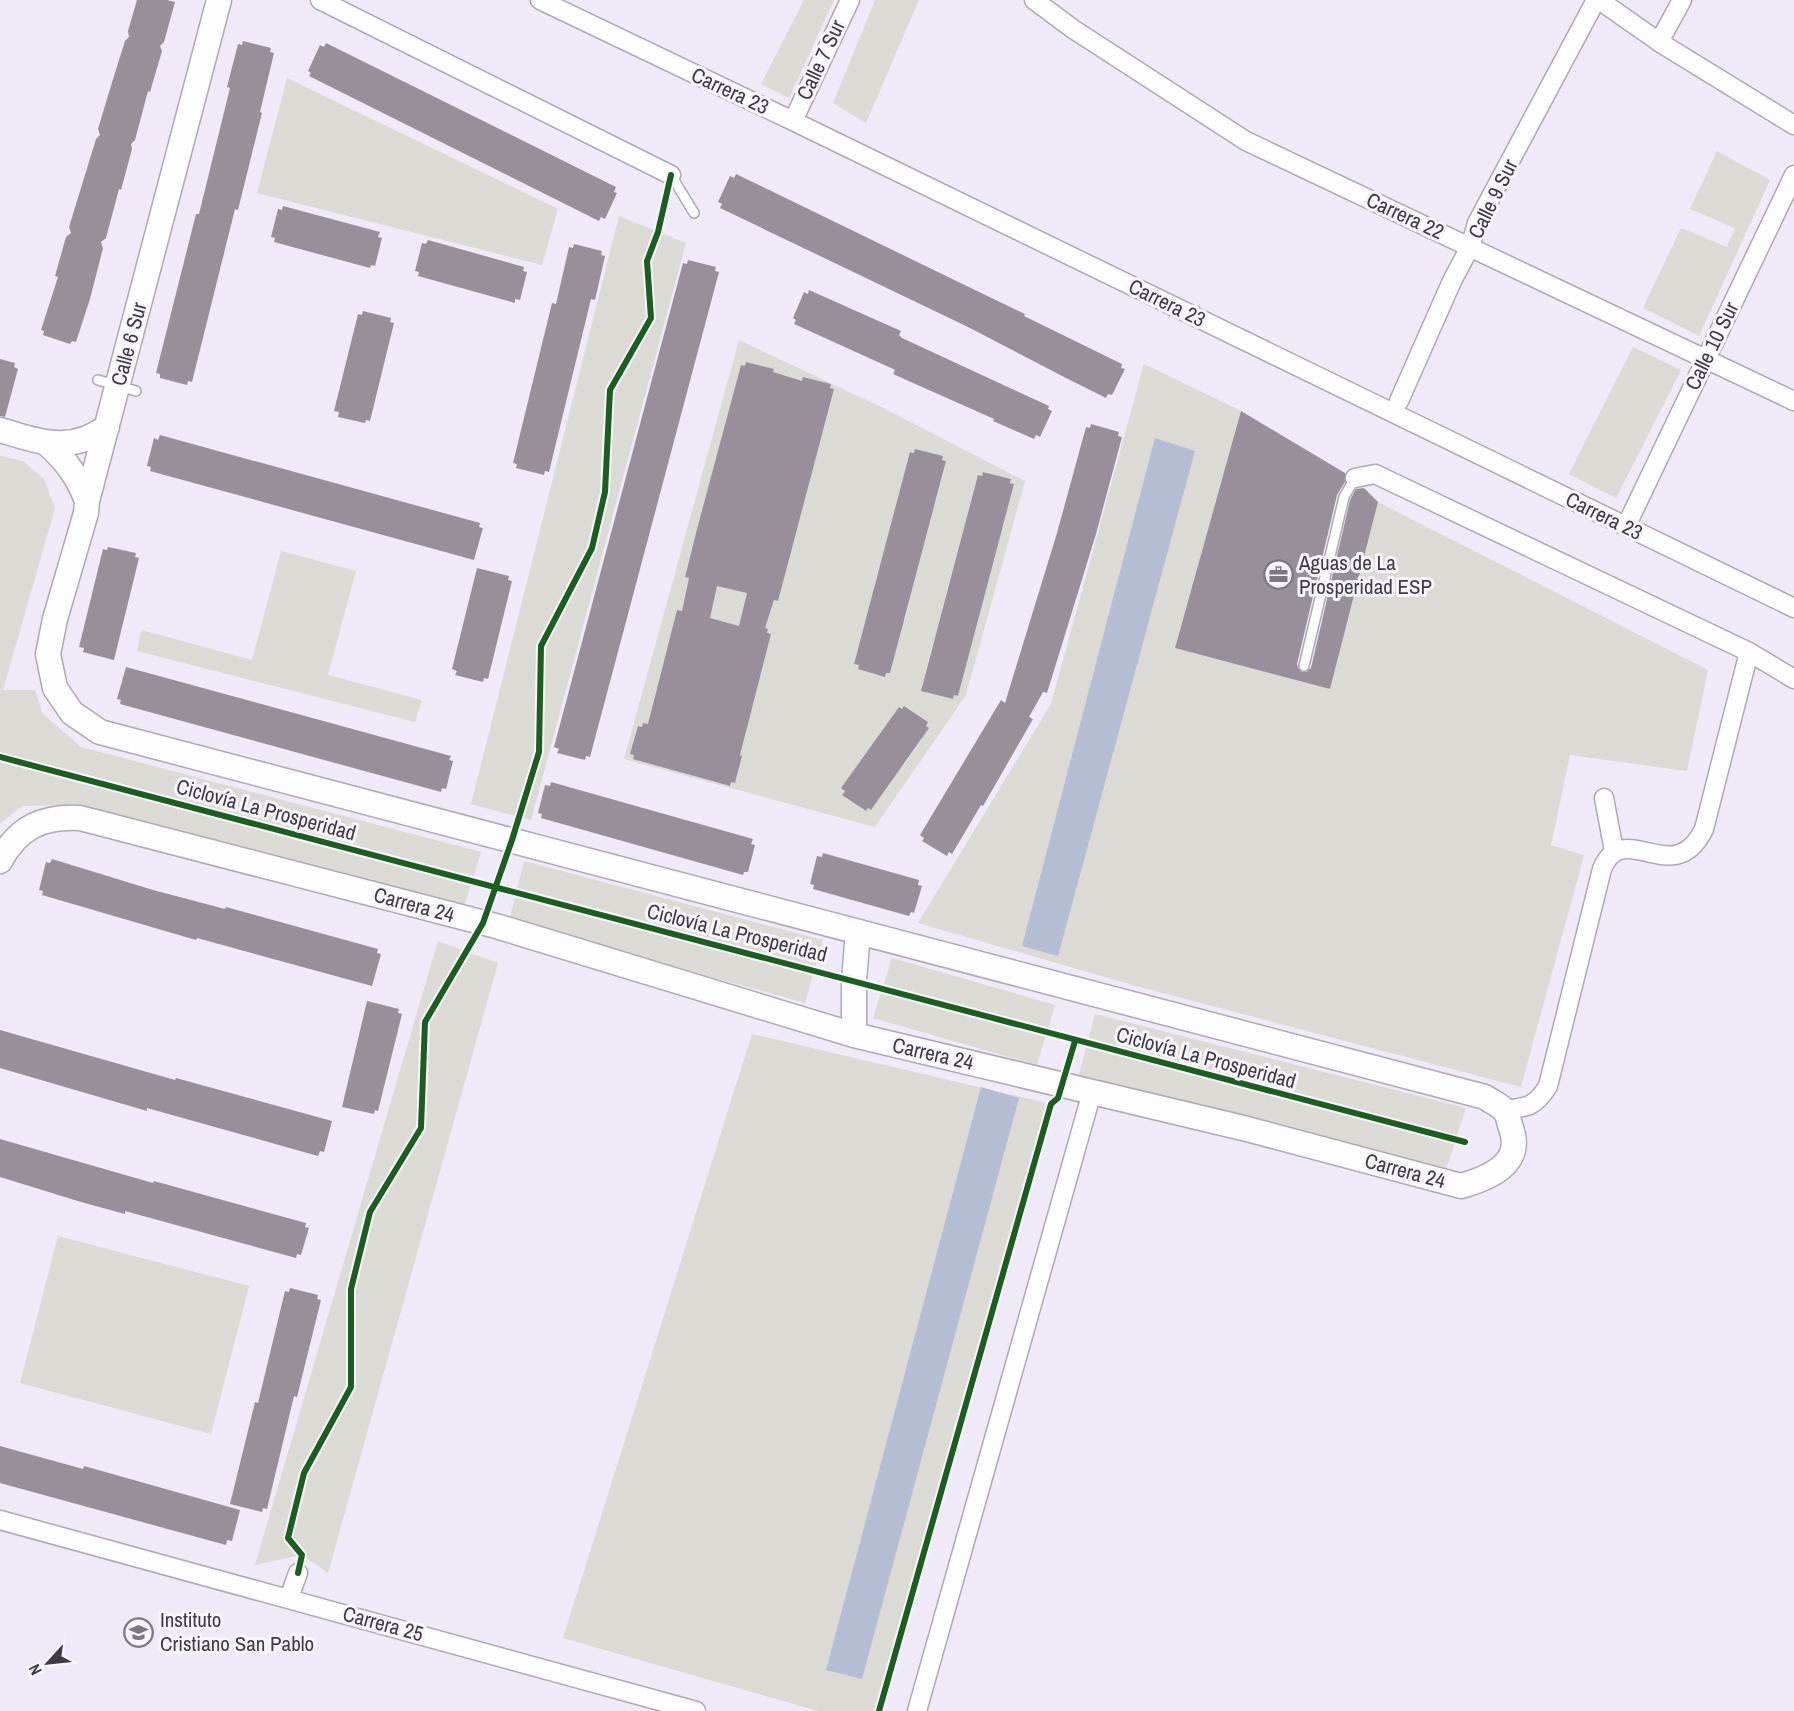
<svg xmlns="http://www.w3.org/2000/svg" width="1794" height="1711" viewBox="0 0 1794 1711" font-family="'Archivo Narrow',sans-serif">
<style>
.green{fill:#dcdad4;fill-rule:evenodd}
.water{fill:#b4bdd3}
.building{fill:#97909b;fill-rule:evenodd}
.lines{fill:none;stroke-linecap:round;stroke-linejoin:round}
.service-casing{stroke:#aea9b5;stroke-width:12}
.minor-casing{stroke:#aea9b5;stroke-width:21}
.tertiary-casing{stroke:#aea9b5;stroke-width:27}
.service{stroke:#fdfcfe;stroke-width:9}
.minor{stroke:#fdfcfe;stroke-width:18}
.tertiary{stroke:#fdfcfe;stroke-width:24}
.cycleway-casing{stroke:#f8f5fc;stroke-width:10}
.cycleway{stroke:#1b5e20;stroke-width:6}
.labels{text-anchor:middle;stroke-width:6;stroke-linejoin:round;paint-order:stroke}
.street-label{font-size:21px;fill:#3f3a47;stroke:#f8f5fc}
.poi-label{font-size:21px;fill:#3f3a47;stroke:#f8f5fc;text-anchor:start}
</style>
<rect width="100%" height="100%" fill="#efe9f8"/>
<!-- green -->
<path class="green" d="M804,0h30l-45,98 -28,-14z
M875,0h44l-53,123 -33,-20z
M287,78l271,131 -16,56 -285,-72z
M1717,151l53,29 -71,156 -56,-28 38,-80 46,19 8,-19 -45,-19z
M619,216l67,27 -155,577 -60,-16z
M739,340l144,68 142,73 -59,214 -91,132 -251,-68zM746,362l27,7v4l-43,35 11,-43 4,1zM804,377l27,7 -1,4 4,1 -11,43 -36,-9 11,-43 4,1zM910,452l33,4 -1,4 4,2 -11,43 -4,-1zM984,472l27,7 -1,4 4,1 -11,44 -36,-10 11,-43 4,1zM896,505l36,10 -12,43 -35,-10zM696,533l4,1 -12,48 1,-4 -4,-2zM789,558l-11,43 -4,-1 -1,4 -27,-7 1,-4zM879,567l36,10 -10,43 -36,-10zM947,590l36,10 -11,43 -35,-10zM683,607l27,11 -43,35 10,-43 5,1zM865,621l36,9 -11,43h-4l-1,3 -27,-7 1,-4 -5,-1zM741,622l27,7 -1,4 4,1 -11,44 -36,-10 11,-43 4,1zM933,643l36,10 -11,43 -4,-1 -1,4 -27,-7 -4,-6zM905,706l23,16 -2,4 3,2 -25,37 -31,-22 26,-36 3,2zM643,723l43,12 -52,20 -3,-2 7,-26h4zM867,752l30,21 -26,37 -3,-2 -3,3 -22,-16 2,-4 -4,-3zM738,755l4,1 -7,27 -4,-1 -2,4 -43,-12z
M1633,347l48,23 -65,128 -47,-24z
M1144,364l97,47 -66,237 155,41 48,-187 330,168 -21,101 -117,-16 -19,90 33,10 -63,232 -385,-101 -218,-63 133,-219z
M0,456l23,5 21,18 11,29 -52,182h32l8,24 38,33 400,105 -17,55 -385,-102 -57,1 -22,18z
M281,551l75,20 -28,104 94,25 -7,22 -278,-71 4,-21 111,30z
M524,861l299,79 -18,63 -296,-82z
M438,941l60,22 -170,610 -26,-18 -47,10z
M892,958l163,47 -18,60 -164,-47z
M1095,1014l371,94 -20,61 -367,-94z
M752,1034l299,70 -172,607h-61l-255,-73z
M58,1236l191,50 -38,148 -191,-51z"/>
<!-- water -->
<path class="water" d="M1155,438l40,13 -137,505 -36,-10z
M981,1087l38,11 -157,581 -36,-9z"/>
<!-- building -->
<path class="building" d="M137,0h30l8,2 -11,40 -4,4 2,5 -12,41 -2,-1 -13,49 -4,4 1,5 -11,41 -2,-1 -13,49 -5,4 2,6 -13,51 -14,43 -4,-1 -2,3 -27,-9 1,-4 -3,-1 17,-53 -3,-1 11,-39 5,-4 -2,-6 27,-88 4,-4 -2,-6 12,-40 15,-48 4,-4 -1,-6z
M243,41l28,7 -1,4 4,1 -14,59 2,1 -24,97 -3,-1 -43,173 -4,-1 -1,4 -27,-7v-4l-4,-1 40,-159h3l31,-126 -3,-1 11,-43 4,1z
M326,43l290,144 -2,5 3,1 -12,26 -4,-2 -2,4 -290,-145 2,-3 -3,-2 12,-26 4,2z
M736,174l239,116 50,24 -1,2 98,48 -1,4 4,1 -13,26 -4,-1 -2,4 -40,-20 -98,-51 -248,-119 2,-4 -4,-2 12,-26 4,2z
M283,206l97,26 -2,5 4,1 -7,28 -4,-1 -1,3 -96,-26 1,-4 -4,-1 7,-28 4,1z
M428,240l96,27 -1,4 4,1 -7,28 -5,-1v4l-97,-27 1,-4 -4,-1 7,-28 4,1z
M574,244l28,7 -1,4 4,1 -10,44 -4,-1 -42,173 -4,-1 -1,4 -28,-7 1,-4 -4,-1 39,-160 4,1 13,-57 4,1z
M688,260l28,7 -1,4 4,1 -129,485 -4,-1 -1,4 -28,-7 2,-4 -5,-2 129,-484 4,1z
M809,290l92,41 -2,4 3,3 147,68 -1,3 4,2 -12,26 -4,-2 -2,4 -41,-18 1,-2 -101,-45 2,-4 -4,-2 -97,-44 2,-4 -3,-2 11,-26 4,2z
M363,311l28,7 -1,4 4,1 -24,98 -4,-1 -1,3 -27,-6 1,-5 -5,-1 24,-97 4,1z
M0,359l15,4 -1,4 4,2 -13,48 -5,-1z
M746,362l28,7 -1,3 29,9 1,-4 28,7 -1,4 4,1 -56,212 -4,-1 -9,28 3,1 -1,4 4,1 -31,121 2,1 -7,27 -4,-1 -1,4 -97,-27 1,-4 -4,-1 8,-28 4,1 1,-4 5,1 29,-114 5,1 7,-33 -4,-1 11,-44 45,-168 4,1zM717,586l30,7 -8,33 -29,-8z
M1241,411l104,62v9l-8,13 -40,169 1,4 4,4h4l5,-4 39,-168 6,-11 8,-1 14,14 -48,187 -155,-41z
M1091,424l28,8 -1,4 4,1 -26,97 -49,159 -4,-1 -14,25 4,2 -50,87 -2,-1 -29,49 -3,-2 -2,4 -25,-15 2,-3 -4,-3 81,-135 4,3 52,-170 29,-106 4,1z
M160,435l320,88 -1,4 4,1 -9,32 -324,-89 1,-4 -4,-1 7,-28 4,2z
M915,449l28,7 -1,4 4,1 -56,212h-4l-1,4 -27,-8 1,-4 -5,-1 56,-212 4,1z
M983,472l28,7 -1,4 4,1 -56,212 -4,-1 -1,4 -32,-8 57,-216 4,1z
M108,547l28,6 -1,4 4,1 -25,102 -31,-8 1,-4 -5,-1 24,-98 4,1z
M477,568l32,8 -1,4 4,1 -24,98 -4,-1 -1,4 -28,-7 2,-4 -5,-2z
M126,667l325,89 -2,4 4,1 -7,28 -4,-1 -1,4 -321,-88 1,-4 -4,-1z
M904,706l24,16 -2,4 3,2 -58,82 -3,-2 -2,3 -24,-16 3,-4 -4,-3 58,-81 3,2z
M551,782l202,57 -2,5 4,1 -7,27h-4l-1,3 -202,-57 1,-4 -4,-1 7,-28 5,1z
M823,853l96,27 -1,5 4,1 -8,27 -3,-1 -2,4 -96,-27 1,-4 -4,-1 7,-28 5,1z
M52,859l101,31 72,19 1,-2 152,42 -1,4 4,1 -9,32 -175,-48 -1,2 -154,-45 1,-4 -4,-1 7,-28 4,1z
M367,1001l32,8 -1,4 4,1 -24,97 -3,-1 -1,4 -32,-7z
M0,1030l175,50 1,-2 156,43 -8,31 -4,-1 -2,5 -171,-48v3l-147,-43z
M0,1139l153,44 1,-2 152,42 -1,4 4,1 -8,27 -4,-1 -1,4 -171,-47v3l-44,-12 -81,-25z
M290,1288l28,7 -1,4 4,1 -24,97 -3,-1 -27,113 -4,-1 -1,4 -32,-8 25,-102 3,1 27,-112 4,1z
M0,1446l83,23 1,-3 156,44 -8,31 -5,-1 -1,5 -226,-62z"/>
<g class="lines">
<defs>
<path id="service" d="M671,175l23,38
M98,380l38,11
M1304,666l40,-169 11,-19"/>
<path id="minor" d="M320,0l351,175
M540,0l253,121 1001,487
M1034,0l39,29 173,112 548,260
M1599,0l60,42 135,83
M1659,42l23,-42
M793,121l57,-121
M1399,401l53,-120 18,-34 7,-24 119,-223
M1355,478l20,-4 374,178 -45,177c-31,63 -80,-13 -102,40l-54,217c-13,21 -20,21 -43,24
M1630,518l164,-343
M1749,652l45,27
M1604,798l10,53
M0,1520l696,191
M289,1598l9,-25
M917,1711l175,-619"/>
<path id="tertiary" d="M0,430c42,12 69,24 107,-3
M46,443c20,17 32,34 41,58
M0,861c18,-34 43,-45 80,-43l416,108 358,109 393,94 214,57c28,-8 63,-22 50,-58 -2,-5 -3,-14 -7,-18 -4,-5 -14,-9 -19,-13l-1385,-365 -28,-19 -17,-25 -7,-34 7,-35 31,-106 1,-12 132,-501
M854,1035v-55l4,-48"/>
</defs>
<!-- service casing -->
<use href="#service" class="service-casing"/>
<!-- minor casing -->
<use href="#minor" class="minor-casing"/>
<!-- tertiary casing -->
<use href="#tertiary" class="tertiary-casing"/>
<!-- service -->
<use href="#service" class="service"/>
<!-- minor -->
<use href="#minor" class="minor"/>
<!-- tertiary -->
<use href="#tertiary" class="tertiary"/>
<defs>
<path id="cycleway" d="M0,757l1465,385
M298,1573l4,-18 -14,-17 16,-65 47,-86v-98l19,-77 51,-84 4,-106 58,-99 29,-83 27,-88 2,-106 51,-98 13,-56 5,-102 41,-72 -4,-57 11,-29 13,-57
M879,1711l172,-607 7,-6 17,-57"/>
</defs>
<!-- cycleway casing -->
<use href="#cycleway" class="cycleway-casing"/>
<!-- cycleway -->
<use href="#cycleway" class="cycleway"/>
</g>
<!-- icons -->
<defs>
<symbol id="office-ring" viewBox="-11 -11 22 22"><circle r="9.5" fill="#f8f5fc" stroke="#7d7785" stroke-width="1.5"/><path d="M-6-3h4V-5.5h4V-3h4V5H-6ZM-1-4.5V-3h2v-1.5ZM-6 0V1H6V0Z" fill="#7d7785"/></symbol>
<symbol id="school-ring" viewBox="-11 -11 22 22"><circle r="9.5" fill="#f8f5fc" stroke="#7d7785" stroke-width="1.5"/><path d="M0-5L7-2L0 1L-7-2ZM-4 1L0 2.5L4 1V4Q0 6-4 4Z" fill="#7d7785"/></symbol>
</defs>
<g fill-rule="evenodd">
<use href="#office-ring" x="1262" y="558" width="33" height="33"/>
<use href="#school-ring" x="122" y="1616" width="33" height="33"/>
</g>
<g class="labels">
<!-- street labels -->
<g class="street-label">
<text transform="translate(821 60) rotate(-65)" y="7">Calle 7 Sur</text>
<text transform="translate(730 91) rotate(25)" y="7">Carrera 23</text>
<text transform="translate(1493 199) rotate(-64)" y="7">Calle 9 Sur</text>
<text transform="translate(1405 216) rotate(25)" y="7">Carrera 22</text>
<text transform="translate(1167 303) rotate(26)" y="7">Carrera 23</text>
<text transform="translate(129 344) rotate(-75)" y="7">Calle 6 Sur</text>
<text transform="translate(1712 346) rotate(-64)" y="7">Calle 10 Sur</text>
<text transform="translate(1604 516) rotate(26)" y="7">Carrera 23</text>
<text transform="translate(266 810) rotate(15)" y="7">Ciclovía La Prosperidad</text>
<text transform="translate(414 905) rotate(15)" y="7">Carrera 24</text>
<text transform="translate(737 933) rotate(14)" y="7">Ciclovía La Prosperidad</text>
<text transform="translate(933 1054) rotate(13)" y="7">Carrera 24</text>
<text transform="translate(1206 1058) rotate(15)" y="7">Ciclovía La Prosperidad</text>
<text transform="translate(1405 1171) rotate(15)" y="7">Carrera 24</text>
<text transform="translate(383 1624) rotate(15)" y="7">Carrera 25</text>
</g>
<!-- poi labels -->
<g class="poi-label">
<text x="1299" y="570">Aguas de La<tspan x="1299" dy="24">Prosperidad ESP</tspan></text>
<text x="160" y="1627">Instituto<tspan x="160" dy="24">Cristiano San Pablo</tspan></text>
</g>
</g>
<!-- north arrow -->
<g transform="translate(48 1663) rotate(243)" stroke="#f8f5fc" stroke-width="4.5" paint-order="stroke">
<path d="M0-4.5L10 22L0 15L-10 22Z" fill="#3f3a47"/>
<text y="-9" font-size="16" font-weight="bold" text-anchor="middle" fill="#3f3a47">N</text>
</g>
</svg>
